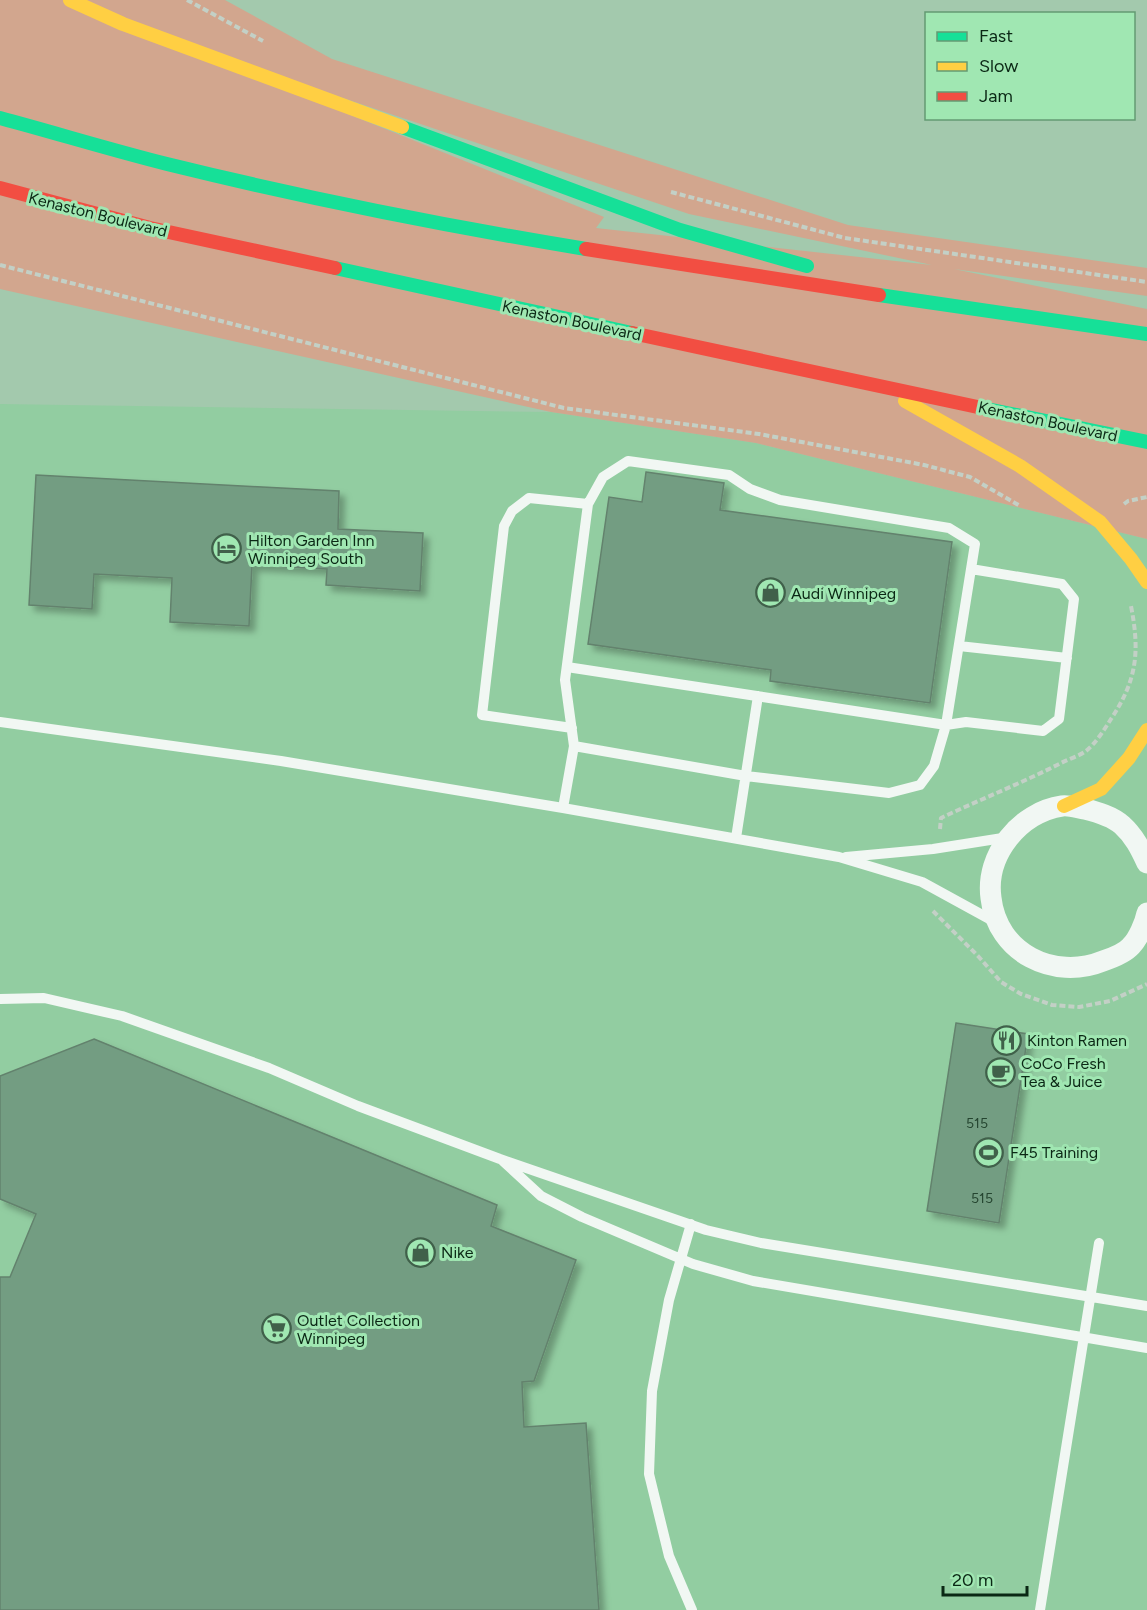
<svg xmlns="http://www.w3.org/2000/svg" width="1147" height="1610" viewBox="0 0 1147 1610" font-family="Figtree,sans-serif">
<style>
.built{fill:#92cda1}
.green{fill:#d2a68e;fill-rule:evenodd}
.building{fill:#739d82;stroke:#63826d;stroke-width:1.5;filter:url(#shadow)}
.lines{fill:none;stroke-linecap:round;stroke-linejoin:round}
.path{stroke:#c3d0c6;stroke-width:4;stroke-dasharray:6 3;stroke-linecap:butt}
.lane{stroke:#f1f7f3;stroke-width:10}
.street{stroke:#f1f7f3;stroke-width:21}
.fast{stroke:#16e098;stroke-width:14}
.slow{stroke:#ffcf43;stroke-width:14}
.jam{stroke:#f24e42;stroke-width:14}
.labels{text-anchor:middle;stroke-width:6;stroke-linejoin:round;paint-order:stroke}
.number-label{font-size:14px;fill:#254530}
.street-label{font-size:16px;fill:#0b2815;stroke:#a0e7b2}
.poi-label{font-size:16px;fill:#0b2815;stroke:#a0e7b2;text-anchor:start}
</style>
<defs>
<filter id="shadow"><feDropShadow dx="5.5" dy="5.5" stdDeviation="3" flood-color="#0004"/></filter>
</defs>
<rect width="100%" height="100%" fill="#a3c9ad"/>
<!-- built -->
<path class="built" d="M0,404l551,8 205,31 391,96v1071h-1147z"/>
<!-- green -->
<path class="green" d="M0,0h225l107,59 516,166 299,43v28l-193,-27 193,40v230l-391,-96 -205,-31 -551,-123zM137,29l552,185 243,51 -336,-37 8,-11z"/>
<!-- building -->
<path class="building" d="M646,472l78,11 -4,27 232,32 -22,161 -160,-22 1,-11 -183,-26 21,-147 33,5z
M36,475l303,16 -1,38 85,4 -3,58 -94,-6 1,-16 -75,-4 -3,61 -79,-4 2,-44 -78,-4 -2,35 -63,-4z
M956,1023l72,11 -29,189 -72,-12z
M94,1039l403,166 -6,21 85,34 -42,121 -12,1 2,45 62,-4 13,187h-599v-333h10l26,-63 -36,-15v-123z"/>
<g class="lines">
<!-- path -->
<path class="path" d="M187,0l76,41
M671,192l174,46 302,44
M0,265l564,143 195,26 165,31 46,12 50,29
M1124,504l4,-3 19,-4
M940,829l1,-11c40,-19 81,-35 120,-55 8,-4 18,-7 25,-12 10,-8 18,-21 25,-32 26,-39 29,-67 20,-113
M933,911l45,45 23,26 20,12 31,11 27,2 31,-6 37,-17"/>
<!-- lane -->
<path class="lane" d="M959,646l108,12
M567,667l379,58 29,-181 -26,-16 -169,-28 -30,-11 -21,-14 -101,-14 -25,16 -15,27
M0,722l281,39 282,47 276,49 83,25 73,40
M574,746l172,30 143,17 31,-8 14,-19 12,-41 20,-3 77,9 16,-12 15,-120 -12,-15 -91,-15
M563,808l11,-62 -9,-66 23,-176 -59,-6 -17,13 -8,15 -22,189 90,13
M736,838l22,-142
M846,857l87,-8 76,-12
M0,999l44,-1 78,18 147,52 89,38 142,53 206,71 55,13 386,63
M503,1161l38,35 41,21 111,47 60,17 394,67
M691,1224l-22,76 -17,91 -3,83 20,82 23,54
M1040,1610l59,-367"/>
<!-- street -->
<path class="street" d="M1147,863c-7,-15 -13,-27 -25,-38 -10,-9 -25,-13 -37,-16 -7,-1 -16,-4 -23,-3 -42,6 -77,49 -71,92 6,55 63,83 112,63 9,-3 22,-8 28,-15 7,-7 14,-23 16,-33"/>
<!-- fast -->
<path class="fast" d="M0,118c56,15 111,32 167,46 138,34 279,62 419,85
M402,127l278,103 127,36
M335,268l297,65
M879,295l268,39
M987,409l160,33"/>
<!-- slow -->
<path class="slow" d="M70,0l53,24 279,103
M905,401l115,65 80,56 31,37 16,23
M1064,806l37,-17 28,-31 18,-28"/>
<!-- jam -->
<path class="jam" d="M0,188l150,40 185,40
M586,249l293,46
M632,333l355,76"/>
</g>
<!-- icons -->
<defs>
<symbol id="hotel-ring" viewBox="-11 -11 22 22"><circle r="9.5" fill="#a0e7b2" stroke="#40604a" stroke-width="1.5"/><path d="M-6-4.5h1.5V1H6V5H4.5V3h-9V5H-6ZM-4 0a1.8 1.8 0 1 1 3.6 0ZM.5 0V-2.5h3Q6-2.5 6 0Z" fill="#40604a"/></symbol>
<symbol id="shop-ring" viewBox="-11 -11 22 22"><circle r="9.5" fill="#a0e7b2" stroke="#40604a" stroke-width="1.5"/><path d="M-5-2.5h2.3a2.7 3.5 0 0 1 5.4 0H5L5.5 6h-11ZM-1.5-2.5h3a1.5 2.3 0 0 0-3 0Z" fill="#40604a"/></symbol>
<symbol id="restaurant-ring" viewBox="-11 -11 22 22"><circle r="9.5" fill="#a0e7b2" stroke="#40604a" stroke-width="1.5"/><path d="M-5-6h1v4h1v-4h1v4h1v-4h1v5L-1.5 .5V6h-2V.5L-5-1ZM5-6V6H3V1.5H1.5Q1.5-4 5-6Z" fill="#40604a"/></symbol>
<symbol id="cafe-ring" viewBox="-11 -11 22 22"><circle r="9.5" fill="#a0e7b2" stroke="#40604a" stroke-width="1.5"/><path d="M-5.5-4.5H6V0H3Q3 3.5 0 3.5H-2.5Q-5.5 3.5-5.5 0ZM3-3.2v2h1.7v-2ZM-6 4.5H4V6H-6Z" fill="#40604a"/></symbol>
<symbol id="stadium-ring" viewBox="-11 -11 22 22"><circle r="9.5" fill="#a0e7b2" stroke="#40604a" stroke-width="1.5"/><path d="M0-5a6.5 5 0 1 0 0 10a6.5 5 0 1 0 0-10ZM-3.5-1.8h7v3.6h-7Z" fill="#40604a"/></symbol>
<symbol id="supermarket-ring" viewBox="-11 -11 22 22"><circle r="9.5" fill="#a0e7b2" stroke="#40604a" stroke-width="1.5"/><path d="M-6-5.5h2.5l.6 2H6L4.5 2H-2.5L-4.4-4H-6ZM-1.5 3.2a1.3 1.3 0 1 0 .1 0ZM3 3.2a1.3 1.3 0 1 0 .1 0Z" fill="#40604a"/></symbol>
</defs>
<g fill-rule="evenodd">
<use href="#hotel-ring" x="210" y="532" width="33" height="33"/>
<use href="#shop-ring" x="754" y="576" width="33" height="33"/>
<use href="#restaurant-ring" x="990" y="1024" width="33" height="33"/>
<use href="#cafe-ring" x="984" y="1056" width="33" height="33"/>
<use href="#stadium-ring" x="972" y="1136" width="33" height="33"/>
<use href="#shop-ring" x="404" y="1236" width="33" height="33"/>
<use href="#supermarket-ring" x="260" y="1312" width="33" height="33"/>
</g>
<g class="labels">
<!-- number labels -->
<g class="number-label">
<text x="977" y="1128">515</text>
<text x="982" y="1203">515</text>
</g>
<!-- street labels -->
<g class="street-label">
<text transform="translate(98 214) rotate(14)" y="6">Kenaston Boulevard</text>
<text transform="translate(572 320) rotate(12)" y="6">Kenaston Boulevard</text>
<text transform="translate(1048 421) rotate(12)" y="6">Kenaston Boulevard</text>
</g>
<!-- poi labels -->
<g class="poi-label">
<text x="248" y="546">Hilton Garden Inn<tspan x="248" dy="18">Winnipeg South</tspan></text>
<text x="791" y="599">Audi Winnipeg</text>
<text x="1027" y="1046">Kinton Ramen</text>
<text x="1021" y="1069">CoCo Fresh<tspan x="1021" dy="18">Tea &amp; Juice</tspan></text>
<text x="1010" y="1158">F45 Training</text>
<text x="441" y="1258">Nike</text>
<text x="297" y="1326">Outlet Collection<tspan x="297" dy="18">Winnipeg</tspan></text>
</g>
</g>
<!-- legend -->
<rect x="925" y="12" width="210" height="108" fill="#a0e7b2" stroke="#649b73" stroke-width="1.5"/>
<rect x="937" y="32" width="30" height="9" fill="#16e098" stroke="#649b73" stroke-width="1.5"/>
<text x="979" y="42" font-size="18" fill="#0b2815">Fast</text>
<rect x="937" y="62" width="30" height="9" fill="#ffcf43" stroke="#649b73" stroke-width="1.5"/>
<text x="979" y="72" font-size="18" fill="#0b2815">Slow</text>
<rect x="937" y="92" width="30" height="9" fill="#f24e42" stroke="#649b73" stroke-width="1.5"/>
<text x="979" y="102" font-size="18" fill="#0b2815">Jam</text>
<!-- scale -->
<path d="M943 1586v9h84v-9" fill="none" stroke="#0b2815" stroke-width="3"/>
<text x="952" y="1586" font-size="18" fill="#0b2815" stroke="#a0e7b2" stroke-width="4.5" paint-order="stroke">20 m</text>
</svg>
